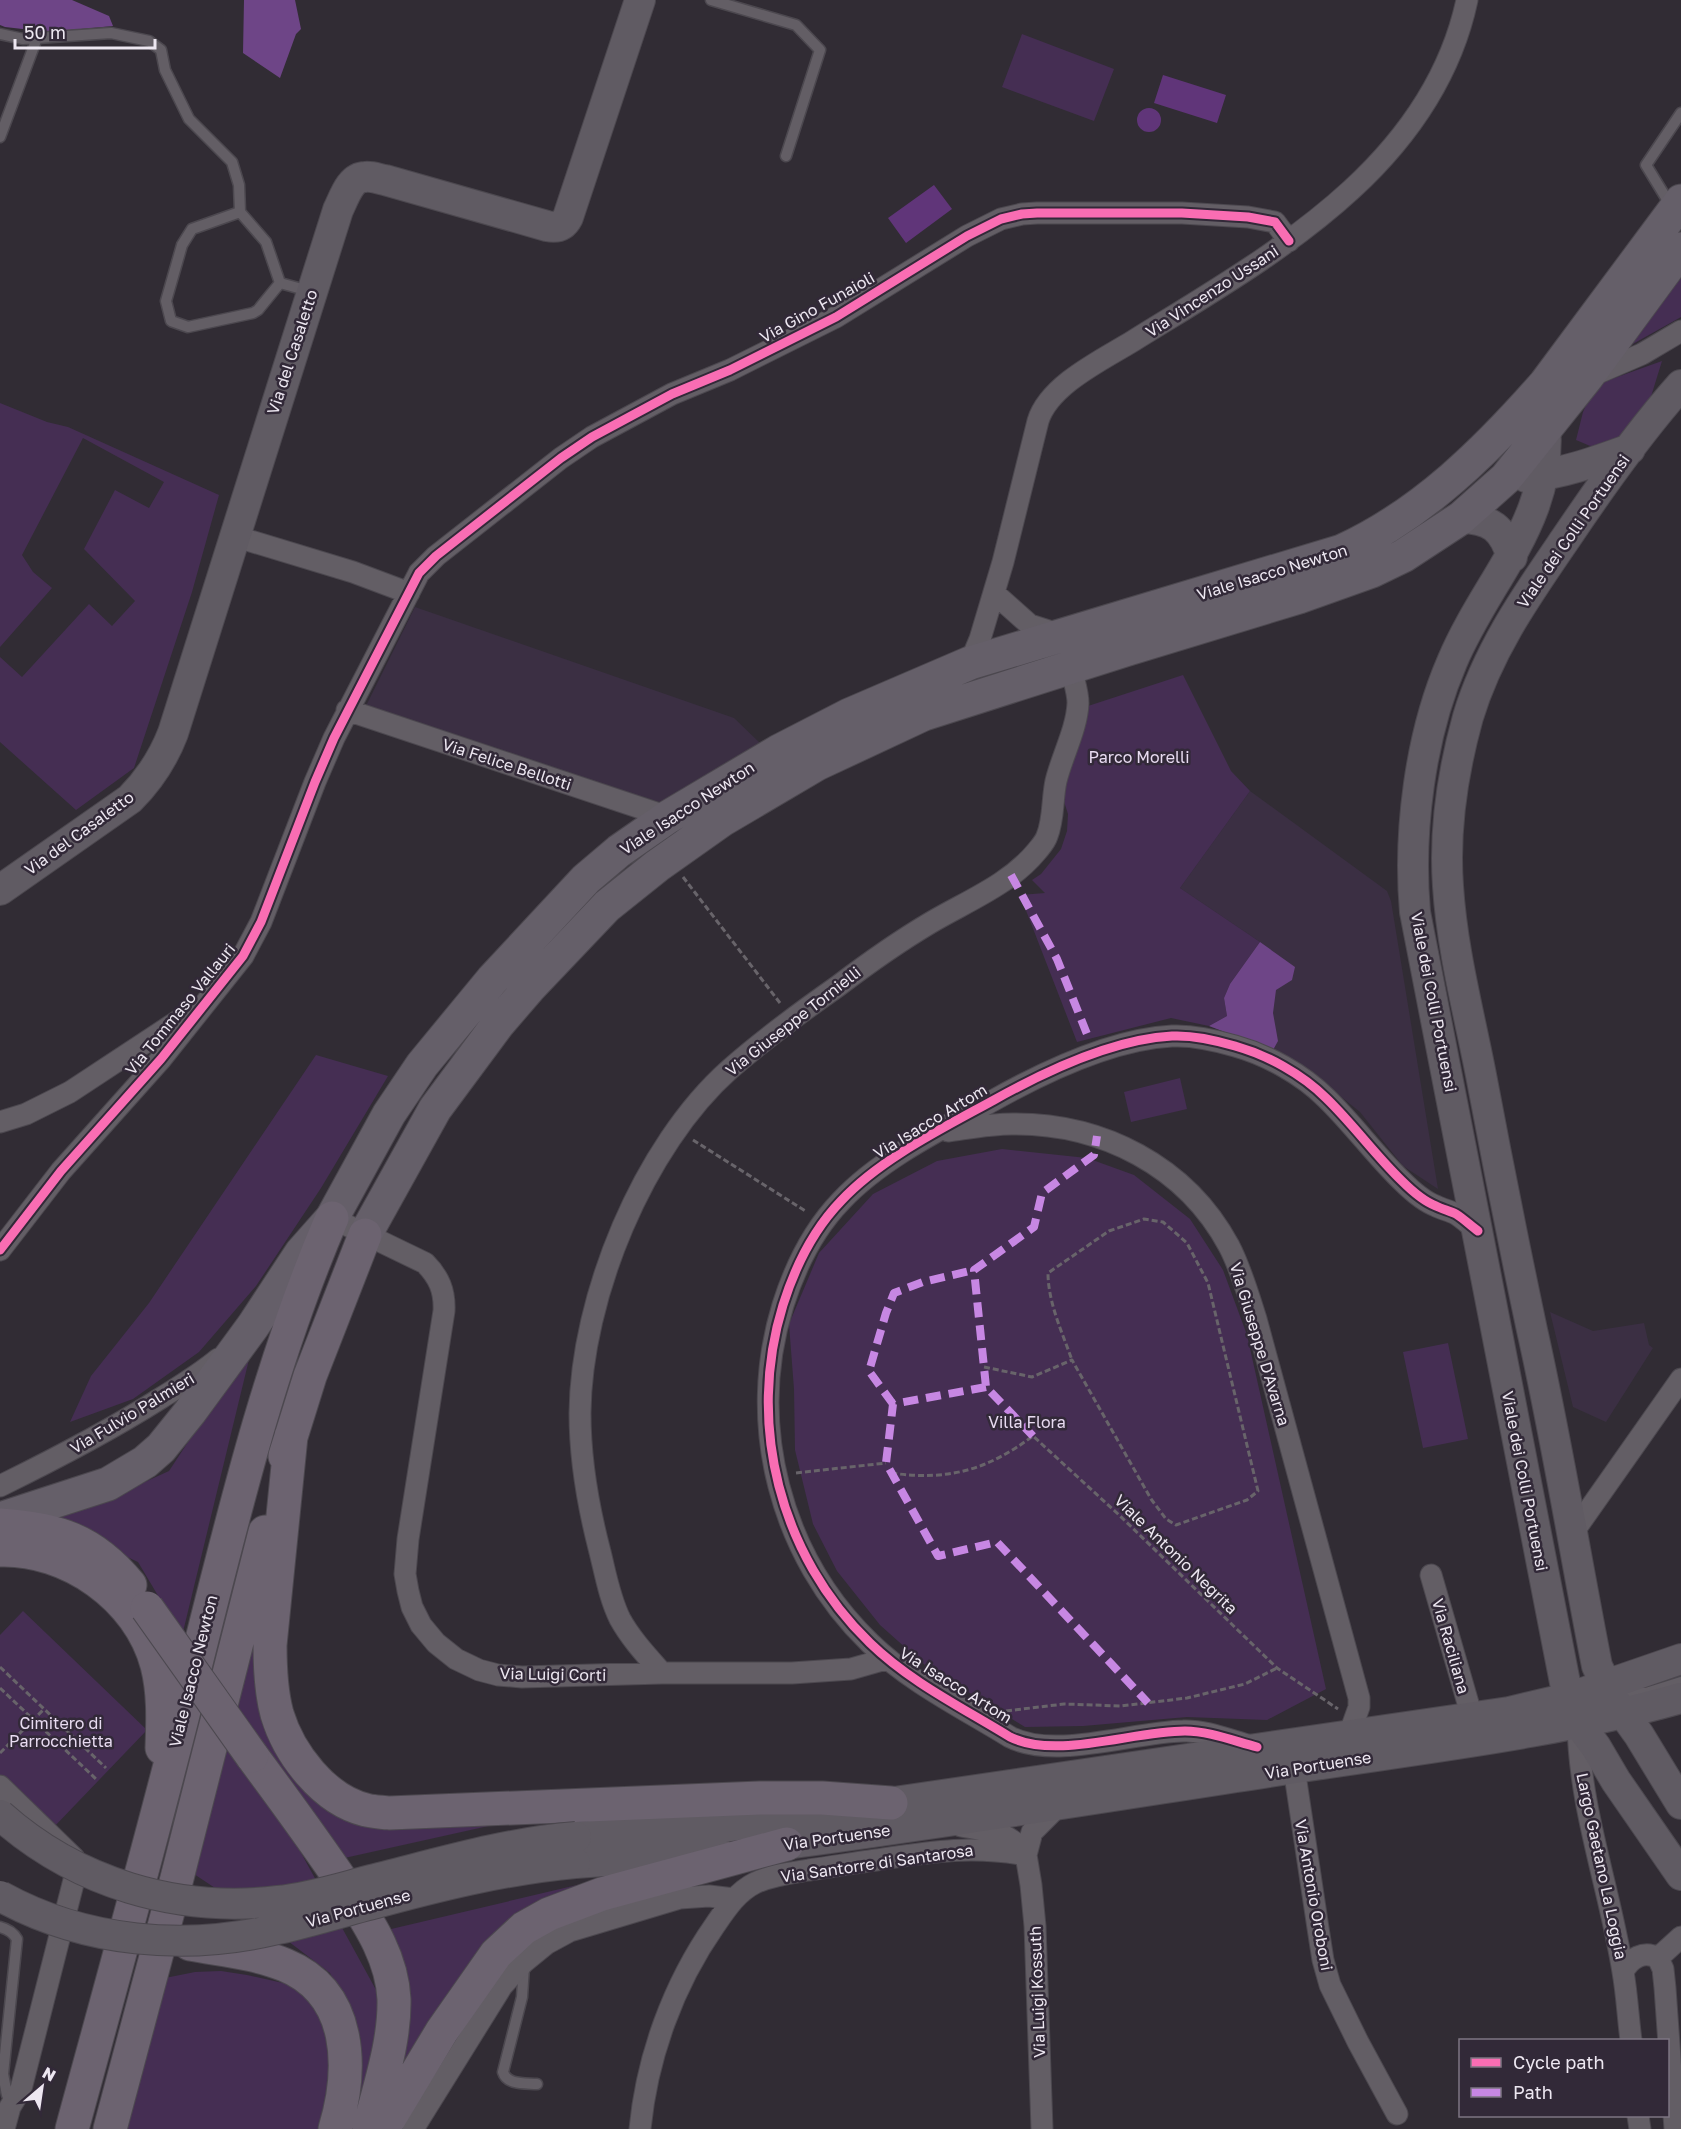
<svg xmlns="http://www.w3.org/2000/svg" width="1681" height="2129" viewBox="0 0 1681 2129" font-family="'Golos Text',sans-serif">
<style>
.built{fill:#3b2f43}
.green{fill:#452e53}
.forest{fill:#6e4587}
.water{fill:#603579}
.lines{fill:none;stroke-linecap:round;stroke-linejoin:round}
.lane-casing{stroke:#4c484f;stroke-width:13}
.street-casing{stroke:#4c484f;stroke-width:23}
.secondary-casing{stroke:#4c484f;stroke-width:32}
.primary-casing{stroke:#4c484f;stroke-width:35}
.highway-casing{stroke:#4c484f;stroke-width:35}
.path{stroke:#68646a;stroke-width:3;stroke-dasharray:6 3;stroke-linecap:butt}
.lane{stroke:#635e65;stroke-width:10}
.street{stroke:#635e65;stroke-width:21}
.secondary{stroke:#605b63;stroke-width:30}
.primary{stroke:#655f69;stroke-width:33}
.highway{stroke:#6c6370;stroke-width:33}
.secondary-bridge-casing{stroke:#4c484f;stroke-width:32;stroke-linecap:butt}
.highway-bridge-casing{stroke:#4c484f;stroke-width:35;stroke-linecap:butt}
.secondary-bridge{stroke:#605b63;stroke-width:30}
.highway-bridge{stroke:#6c6370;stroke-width:33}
.quiet{stroke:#c787e3;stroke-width:8;stroke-dasharray:15 8;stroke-linecap:butt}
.cycleway-casing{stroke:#322938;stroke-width:13}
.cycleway{stroke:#f96db3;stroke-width:9}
.labels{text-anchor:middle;stroke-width:5;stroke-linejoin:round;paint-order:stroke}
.street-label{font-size:16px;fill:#ede7f1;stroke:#322938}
.park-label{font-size:16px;fill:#e8dbf1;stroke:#322938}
</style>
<rect width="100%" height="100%" fill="#312c34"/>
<!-- built -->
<path class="built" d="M415,607l319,111 27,26 -92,61 -305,-95z
M1250,791l137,100 4,10 47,288 -35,-23 -43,-54 -60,-48 -27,-14 -64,-24 18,-10 3,-32 30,-42 -80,-54z
M1550,1312l43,19 51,-8 5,22 4,3 -47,74 -33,-15z"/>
<!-- green -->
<path class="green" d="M1022,34l92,35 -20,52 -92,-34z
M1681,272v45l-59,33z
M1662,361l-13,42 -28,39 -26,6 -19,-8 7,-28 12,-27z
M0,403l47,19 21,5 151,68 -27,97 -58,176 -58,42 -76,-68v-85l22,20 67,-73 23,22 23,-25 -51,-52 31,-59 34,18 15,-26 -81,-44 -61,117 11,17 19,16 -52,59z
M1183,675l48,96 19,20 -70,97 80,54 -30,42 -6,14 3,18 -18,10 -38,-8 -94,24 -57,-147 25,-2 -13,-13 9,-6 20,-25 6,-18 1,-17 -8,-25 28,-83z
M316,1055l72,21 -67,112 -65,98 -57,66 -66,47 -63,23 21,-46 58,-73z
M1180,1078l7,31 -56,13 -7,-30z
M1002,1149l85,9 47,17 56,44 33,51 24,65 79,354 -59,31 -80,-3 -104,9 -58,1 -99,-61 -46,-41 -43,-54 -24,-47 -18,-74 -1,-61 -5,-65 30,-71 54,-59 64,-33z
M253,1343l-71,293 -44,-74 -88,-41 44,-16 75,-34z
M1448,1343l20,96 -45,9 -20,-96z
M260,1585l-6,83 110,156 129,1 -153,34 -105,-157z
M23,1611l124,119 -94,98 -53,-50v-143z
M223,1745l71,95 87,159 -18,119 -5,11h-13l4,-11 12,-79 -31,-66 -91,-69 -45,-30z
M594,1881l-208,227 1,-178z
M221,1971l26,4 45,10 33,28 8,34 -9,82h-202l43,-151 30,-6z"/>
<!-- forest -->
<path class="forest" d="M0,0h72l37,16 4,10 -64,6 -44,-5 -5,-2z
M244,0h51l6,29 -5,5 -16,44 -37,-25z
M1260,942l35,25 -3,13 -16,10 -3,23 5,28 -5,9 -64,-24 18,-10 -3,-18 6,-14z"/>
<!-- water -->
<path class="water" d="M1163,75l63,20 -9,28 -63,-20z
M1137 120a12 12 0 1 1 24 0a12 12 0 1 1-24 0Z
M934,185l18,24 -46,34 -18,-25z"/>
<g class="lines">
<defs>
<path id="lane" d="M711,0l85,25 24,25 -34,106
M0,34l23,5 88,-6 38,8 12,9 4,20 24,49 43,43 7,23 1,27 26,30 14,41
M0,137l37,-99
M1671,206l-25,-41 35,-52
M240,212l-48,17 -10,16 -16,56 5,20 17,6 65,-14 5,-3 22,-27
M280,283l29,8
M1618,1690l28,3 35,-11
M0,1927c8,2 13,5 17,12l-14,135 4,21 7,6
M524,1966l-2,31 -19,75c4,13 21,11 34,12"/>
<path id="street" d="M1591,376l51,-22 39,-23
M234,536l119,36 56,21
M994,593l36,32 31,10
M970,663l10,-24 23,-77 35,-141c11,-36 64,-61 95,-80 135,-84 298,-172 334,-341
M347,710l321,107
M0,1122l26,-8 44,-22 120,-79
M948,1131c22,-3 43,-7 64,-7 90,-1 174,42 217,122 12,23 19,48 27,73l103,379v9l-10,28
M332,1218l93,45c14,14 20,28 19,48l-36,228 -3,35 3,17 4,16 9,18 15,18 20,16 23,11 19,5 24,2 140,-4h130l59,-4 35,-10
M0,1250l61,-79 100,-112 82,-103 18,-34 54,-140 19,-44 85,-165 17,-17 125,-98 31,-21 80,-43 58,-24 106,-53 131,-81 34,-17 21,-5 15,-1h145l66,4 27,5 14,19
M0,1486c55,-27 109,-55 161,-88 19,-12 39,-24 57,-39
M1572,1534l109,-155
M1431,1575l41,142
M662,1673c-15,-17 -31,-34 -42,-54 -11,-22 -15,-48 -21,-71 -11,-43 -19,-91 -19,-135 1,-115 63,-267 150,-344 34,-30 71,-57 108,-83 29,-22 60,-44 92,-63 37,-22 79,-38 107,-72 4,-5 8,-9 10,-15 7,-17 5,-37 9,-55 6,-25 21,-52 22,-78 0,-12 -5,-24 -7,-36
M1578,1723c1,85 32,166 45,249 4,22 5,46 8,68
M1251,1746c-22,-6 -45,-16 -68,-15 -50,1 -128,29 -173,6 -47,-29 -100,-55 -140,-94 -90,-87 -124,-219 -87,-338 12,-38 30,-75 58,-104 39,-42 102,-73 153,-101 50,-28 120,-61 178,-64 21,-1 43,4 63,10 32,9 67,28 91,52 27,26 49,57 76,83 10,10 21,20 34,25 6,3 14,5 20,8 8,5 15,12 22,17
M1294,1768l24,160 5,32 7,25 28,57 39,72
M0,1786l74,72 3,10 -56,221 -11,18 -6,22
M961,1826c27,5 48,4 65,29l6,-23 28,-28
M1658,1958l5,11 2,19 10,141
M1658,1958l23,-21
M1623,1972c7,-14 21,-22 35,-14
M1638,2116l2,13
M413,2129l89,-143 22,-24 22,-18 24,-13 110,-33 29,-2 25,3
M640,2129c7,-72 33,-144 75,-204 11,-16 22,-33 40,-42 17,-8 36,-10 54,-13 22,-3 45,-7 67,-10 54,-8 95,-15 150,-5l5,30 4,41 7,203"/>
<path id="secondary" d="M1681,385c-42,47 -80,101 -115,153 -39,57 -78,112 -98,179 -15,54 -24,113 -20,169 4,64 21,127 33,189 16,85 33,170 51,255 25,111 43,224 65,336l16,33 26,36 42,69
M1544,415c14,102 -56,161 -92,247 -32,74 -44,170 -37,250l153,786 10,25 18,24 20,34 65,94
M1526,477c36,-3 71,-16 104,-28
M1461,518c30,1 42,10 51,39
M0,890l130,-91c20,-20 33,-40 43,-66l165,-523c6,-12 12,-33 27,-33 6,-1 14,2 20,3l162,46c10,2 16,1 21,-9l72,-217
M576,1837l148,-10 785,-115 59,-14 113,-39
M764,1847c177,-23 354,-52 531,-79 129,-20 260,-34 386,-70
M575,1863l144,-10"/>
<path id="primary" d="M365,1235l70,-126 63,-85 31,-36 78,-82 50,-40 65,-46 95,-56 107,-50 204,-65 171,-52 73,-26 31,-15 58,-38 45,-40 81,-101 94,-128
M0,1519l108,-35 37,-22 16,-14 29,-36 63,-86 48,-73 31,-35 57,-104 33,-49 70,-85 94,-101 33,-28 49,-34 111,-66 70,-36 121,-52 372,-112c81,-37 145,-101 203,-167l136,-183"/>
<path id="highway" d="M291,1436l-21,209c0,23 1,47 7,69 12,40 47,86 89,96 7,2 15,2 23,3l371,-15h62l69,5
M285,1456l25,-80 55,-141
M0,1525c57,4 92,14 130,60
M0,1550c68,-2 139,47 157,115 7,27 6,55 5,83
M252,1756c31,42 62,84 91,127 23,36 49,72 51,116 1,44 -15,88 -25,130
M190,1944c32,6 66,9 95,21 68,28 68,104 50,164
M72,2129c40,-147 81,-294 118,-442 40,-158 77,-318 142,-469
M110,2129l67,-251 88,-346
M383,2129l59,-98 54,-77 28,-26 25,-14 53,-20 185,-50"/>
</defs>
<!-- lane casing -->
<use href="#lane" class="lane-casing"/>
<!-- street casing -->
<use href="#street" class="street-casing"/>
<!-- secondary casing -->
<use href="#secondary" class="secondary-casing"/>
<!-- primary casing -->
<use href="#primary" class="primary-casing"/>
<!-- highway casing -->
<use href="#highway" class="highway-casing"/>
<!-- path -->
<path class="path" d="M683,877l97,126
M693,1140l114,72
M984,1367l48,10 40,-17 79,139 15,20 10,6 71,-25 11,-9 -50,-208 -21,-40 -24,-21 -19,-3 -35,12 -61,42c0,29 14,59 24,87
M796,1473l90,-10
M891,1473c58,8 96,-3 142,-37l85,78 159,154 61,41
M0,1667l106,101
M0,1688l96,91
M1006,1711l58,-7 57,2 66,-8 58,-14 32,-16
M0,1753l44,-44"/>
<!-- lane -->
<use href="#lane" class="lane"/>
<!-- street -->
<use href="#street" class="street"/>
<!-- secondary -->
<use href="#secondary" class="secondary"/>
<!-- primary -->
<use href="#primary" class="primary"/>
<!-- highway -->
<use href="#highway" class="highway"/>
<defs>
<path id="secondary-bridge" d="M0,1815c76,68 177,98 278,86 30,-3 59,-12 89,-20 69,-17 137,-38 209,-44
M0,1896c85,47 185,55 278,33 36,-8 70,-19 106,-28 63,-17 126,-32 191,-38"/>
<path id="highway-bridge" d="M147,1608l105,148"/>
</defs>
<!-- secondary-bridge casing -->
<use href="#secondary-bridge" class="secondary-bridge-casing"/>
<!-- highway-bridge casing -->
<use href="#highway-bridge" class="highway-bridge-casing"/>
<!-- secondary-bridge -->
<use href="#secondary-bridge" class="secondary-bridge"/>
<!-- highway-bridge -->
<use href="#highway-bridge" class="highway-bridge"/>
<!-- quiet -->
<path class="quiet" d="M1011,875l46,84 32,80
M986,1387l-93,17 -7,59 52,93 59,-14 151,161
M893,1404l-24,-33 17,-58 8,-20 29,-11 51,-12
M1033,1436l-47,-49 -12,-117 60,-43 8,-34 52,-38 3,-19"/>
<defs>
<path id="cycleway" d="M0,1250l61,-79 100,-112 82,-103 18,-34 54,-140 19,-44 85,-165 17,-17 125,-98 31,-21 80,-43 58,-24 106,-53 131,-81 34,-17 21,-5 15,-1h145l66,4 27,5 14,19
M1257,1747c-23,-6 -49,-16 -72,-16 -52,0 -129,29 -175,6 -47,-29 -100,-55 -140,-94 -90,-87 -124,-219 -87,-338 12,-38 30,-75 58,-104 39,-42 102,-73 153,-101 50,-28 120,-61 178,-64 21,-1 43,4 63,10 32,9 67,28 91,52 27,26 49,57 76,83 10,10 21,20 34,25 6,3 14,5 20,8 8,5 15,12 22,17"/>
</defs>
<!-- cycleway casing -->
<use href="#cycleway" class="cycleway-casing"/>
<!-- cycleway -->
<use href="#cycleway" class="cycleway"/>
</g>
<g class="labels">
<!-- street labels -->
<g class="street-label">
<text transform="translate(1212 291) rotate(-33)" y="6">Via Vincenzo Ussani</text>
<text transform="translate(817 307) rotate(-29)" y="6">Via Gino Funaioli</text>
<text transform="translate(292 352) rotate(-72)" y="6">Via del Casaletto</text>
<text transform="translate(1573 531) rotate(-55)" y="6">Viale dei Colli Portuensi</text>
<text transform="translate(1272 572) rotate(-17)" y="6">Viale Isacco Newton</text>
<text transform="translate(507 764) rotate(18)" y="6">Via Felice Bellotti</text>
<text transform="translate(687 808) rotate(-33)" y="6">Viale Isacco Newton</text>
<text transform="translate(79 833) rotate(-36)" y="6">Via del Casaletto</text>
<text transform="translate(1434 1002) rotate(79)" y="6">Viale dei Colli Portuensi</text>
<text transform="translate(180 1009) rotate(-51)" y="6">Via Tommaso Vallauri</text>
<text transform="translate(793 1021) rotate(-38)" y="6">Via Giuseppe Tornielli</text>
<text transform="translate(930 1121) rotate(-31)" y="6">Via Isacco Artom</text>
<text transform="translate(1260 1344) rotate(73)" y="6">Via Giuseppe D'Avarna</text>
<text transform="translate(132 1413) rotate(-31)" y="6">Via Fulvio Palmieri</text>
<text transform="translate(1525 1481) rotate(79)" y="6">Viale dei Colli Portuensi</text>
<text transform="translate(1176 1554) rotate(44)" y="6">Viale Antonio Negrita</text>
<text transform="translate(1451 1646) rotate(74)" y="6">Via Raciliana</text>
<text transform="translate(193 1671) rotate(-76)" y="6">Viale Isacco Newton</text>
<text transform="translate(553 1674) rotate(1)" y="6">Via Luigi Corti</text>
<text transform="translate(956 1685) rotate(32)" y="6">Via Isacco Artom</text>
<text transform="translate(1318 1765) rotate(-9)" y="6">Via Portuense</text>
<text transform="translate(837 1837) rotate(-8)" y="6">Via Portuense</text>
<text transform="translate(877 1863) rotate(-8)" y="6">Via Santorre di Santarosa</text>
<text transform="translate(1602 1866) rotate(78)" y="6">Largo Gaetano La Loggia</text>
<text transform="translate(1314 1895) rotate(80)" y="6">Via Antonio Oroboni</text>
<text transform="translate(358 1908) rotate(-15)" y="6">Via Portuense</text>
<text transform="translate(1037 1992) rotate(-92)" y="6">Via Luigi Kossuth</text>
</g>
<!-- park labels -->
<g class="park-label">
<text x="1139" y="763">Parco Morelli</text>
<text x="1027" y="1428">Villa Flora</text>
<text x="61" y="1729">Cimitero di<tspan x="61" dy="18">Parrocchietta</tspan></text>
</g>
</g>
<!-- legend -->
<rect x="1459" y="2039" width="210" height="78" fill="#322938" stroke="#7d7582" stroke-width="1.5"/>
<rect x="1471" y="2058" width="30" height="9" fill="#f96db3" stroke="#7d7582" stroke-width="1.5"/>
<text x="1513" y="2069" font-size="18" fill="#ede7f1">Cycle path</text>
<rect x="1471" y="2088" width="30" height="9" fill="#c787e3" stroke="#7d7582" stroke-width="1.5"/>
<text x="1513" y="2099" font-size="18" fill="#ede7f1">Path</text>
<!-- north arrow -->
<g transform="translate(42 2087) rotate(29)" stroke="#322938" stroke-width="4.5" paint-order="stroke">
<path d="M0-4.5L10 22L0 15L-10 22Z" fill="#ede7f1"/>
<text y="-9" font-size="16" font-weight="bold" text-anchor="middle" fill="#ede7f1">N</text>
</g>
<!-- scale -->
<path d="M15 39v9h140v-9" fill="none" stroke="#ede7f1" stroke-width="3"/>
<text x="24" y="39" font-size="18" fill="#ede7f1" stroke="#322938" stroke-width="4.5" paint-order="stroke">50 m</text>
</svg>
